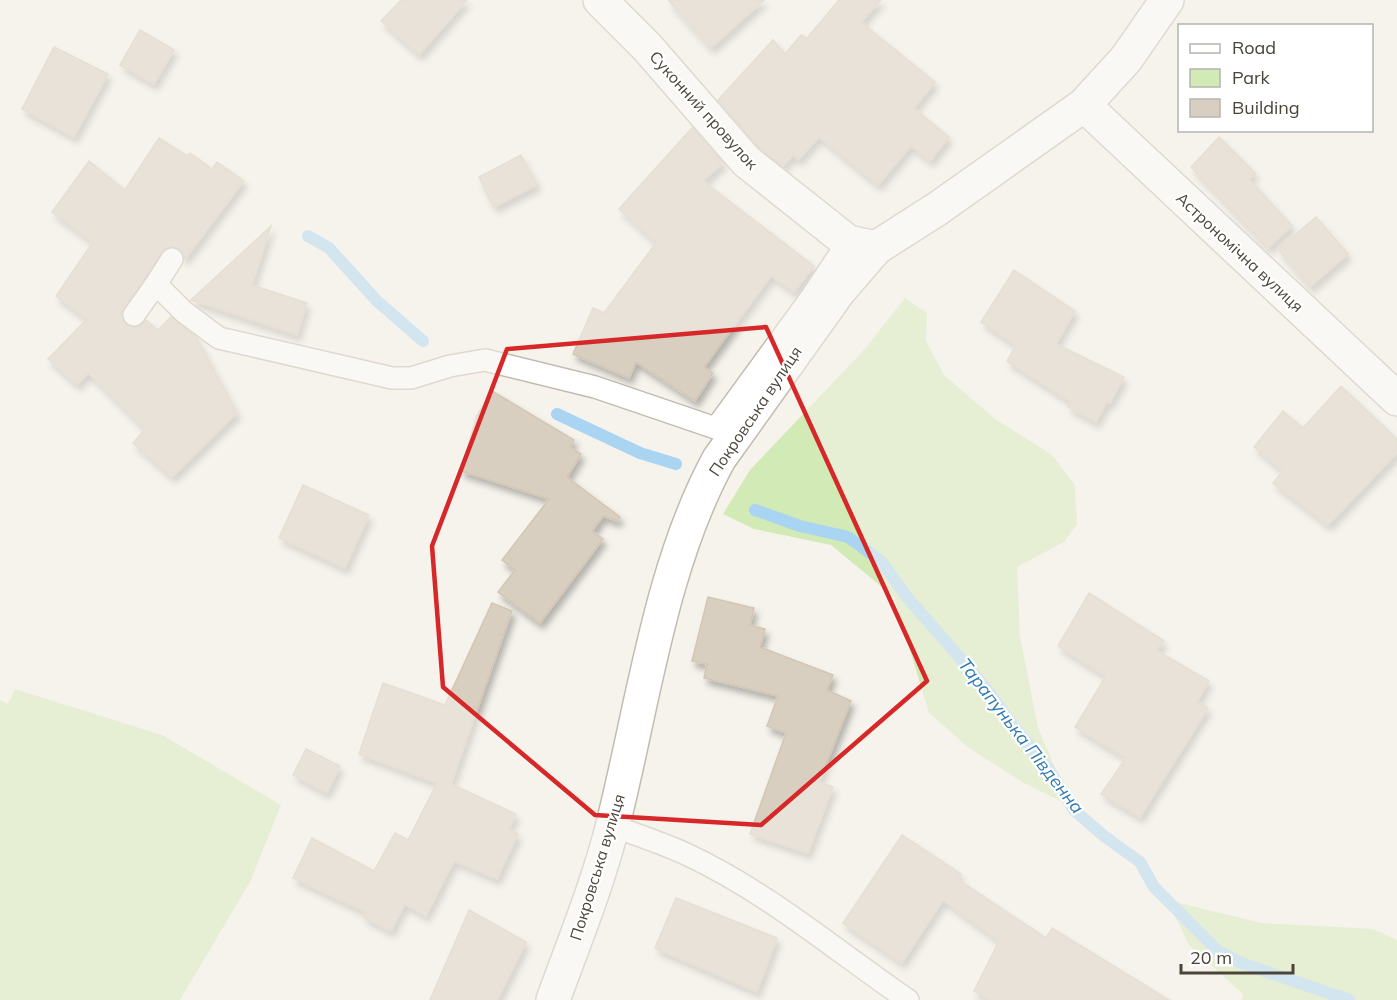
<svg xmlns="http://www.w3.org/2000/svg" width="1397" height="1000" viewBox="0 0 1397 1000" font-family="Mulish,sans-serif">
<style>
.green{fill:#d2eab5}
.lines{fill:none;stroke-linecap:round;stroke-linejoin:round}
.stream{stroke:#a9d4f2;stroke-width:12}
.building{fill:#d8cfc1;stroke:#d3c7b4;stroke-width:1.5;filter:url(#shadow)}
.service-casing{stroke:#c2bbae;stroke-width:24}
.minor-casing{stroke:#c2bbae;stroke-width:36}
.service{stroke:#fff;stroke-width:21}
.minor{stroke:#fff;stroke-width:33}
.marked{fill:none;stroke:#d62828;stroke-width:4.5;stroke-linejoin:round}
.labels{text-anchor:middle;stroke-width:4.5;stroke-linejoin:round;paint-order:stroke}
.street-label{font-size:16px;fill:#4b4439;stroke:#fff}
.water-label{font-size:18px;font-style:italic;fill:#2e7ab2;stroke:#fff}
</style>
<defs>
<filter id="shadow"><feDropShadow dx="3.5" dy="6" stdDeviation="3" flood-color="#0004"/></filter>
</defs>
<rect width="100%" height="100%" fill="#f6f3ec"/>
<!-- green -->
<path class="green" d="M905,298l22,15 -1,28 18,34 51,44 56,35 24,31 2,39 -13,18 -47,25 3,69 18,92 34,79 -48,-24 -55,-35 -40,-35 -35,-116 -63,-52 -77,-16 -31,-15 27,-44 114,-120z
M15,689l147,46 119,70 -31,77 -70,118h-180v-300l8,4z
M1167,900l94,23 112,6 24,11v60h-155l1,-6 -54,-49z"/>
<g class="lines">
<!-- stream -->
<path class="stream" d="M308,236l21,12 48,53 46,40
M557,414l83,39 36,11
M755,510l45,16 48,11 33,24 26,36 78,90 28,39 36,44 25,40 30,26 36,26 14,25 64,64 23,12 108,37"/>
</g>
<!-- building -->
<path class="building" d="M401,0h66l-48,55 -38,-34z
M668,0h96l-53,48z
M839,0h42l-20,22 74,60 -21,26 35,29 -19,24 -19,-15 -33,39 -59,-48 -21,23 -5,-5 -10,11 -24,-19 -41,-47 55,-60 12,14 16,-19 6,3z
M140,30l34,20 -20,34 -34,-19z
M54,47l54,27 -34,63 -52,-28z
M692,128l31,35 -20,18 111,85 -20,26 -23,-16 -67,91 9,6 -18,28 -59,-39 -7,16 -56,-24 20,-46 11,5 52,-70 -37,-34z
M1219,137l36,36 -6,6 43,47 -24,22 -77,-81z
M159,138l28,18 3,-3 22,16 5,-7 27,19 -59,78 -7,-11 -6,-2 -10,6 -41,61 6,13 12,1 7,-7 12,10 13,-13 25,20 41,76 -65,64 -39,-34 12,-14 -57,-56 -11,12 -29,-26 39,-40 -31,-23 37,-54 -41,-30 37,-51 36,29z
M521,155l16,30 -43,22 -15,-30z
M1316,217l32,37 -38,33 -32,-38z
M271,226l-19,59 55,18 -10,32 -106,-35z
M1014,270l61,41 -19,33 68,33 -14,26 -3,-1 -11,20 -28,-15 3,-5 -64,-41 9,-16 -35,-23z
M1341,386l56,53v14l-69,72 -55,-42 10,-12 -29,-24 29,-36 20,17z
M492,391l82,49 -4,7 11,7 -14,23 53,40 -2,4 -15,-5 -11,15 11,8 -63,84 -42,-31 17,-22 -13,-10 47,-61 -88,-28 16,-56z
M303,485l66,30 -24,53 -66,-30z
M1089,593l75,48 -8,9 53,31 -12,21 11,6 -68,109 -39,-23 25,-36 -51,-31 31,-51 -48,-30z
M708,597l46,11 -4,17 15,4 -5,18 73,28 -6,15 24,11 -32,81 14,5 -25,66 -58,-19 36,-101 -19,-7 11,-30 -74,-18 3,-14 -15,-3z
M492,603l20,8 -61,173 65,30 -7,15 9,5 -21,45 -43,-18 -28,55 -21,-12 -14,27 -28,-14 3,-5 -73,-34 19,-40 62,33 21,-38 13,7 29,-57 -78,-29 24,-71 62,22z
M306,749l34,17 -13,27 -34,-18z
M902,835l59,39 -4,5 89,59 6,-10 117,72h-178l-17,-9 25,-50 -56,-41 -41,63 -59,-40z
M676,898l101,40 -20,54 -102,-44z
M469,910l57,32 -29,58h-67z"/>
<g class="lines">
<defs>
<path id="service" d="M156,284l16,-25
M134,315l22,-31 28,28 35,26 173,40h19l39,-12 35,-6 110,27 141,48
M716,428l94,-129 38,-57
M613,826c24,9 49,17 73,28 80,37 149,96 222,146"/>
<path id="minor" d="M600,0l47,47 99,114 102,81 28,6
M1084,105l313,294
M553,1000c21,-58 45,-116 60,-176 30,-119 47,-257 106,-365l120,-168 37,-43 61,-39 147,-104 42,-46 41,-59"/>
</defs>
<!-- service casing -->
<use href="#service" class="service-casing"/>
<!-- minor casing -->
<use href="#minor" class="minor-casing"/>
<!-- service -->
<use href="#service" class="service"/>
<!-- minor -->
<use href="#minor" class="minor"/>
</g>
<!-- marked area -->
<path d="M0 0H1397V1000H0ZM766,327l161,354 -166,144 -166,-10 -152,-128 -11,-141 75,-197z" fill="#f6f3ec" fill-opacity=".55" fill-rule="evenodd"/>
<path class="marked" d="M766,327l161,354 -166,144 -166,-10 -152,-128 -11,-141 75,-197z"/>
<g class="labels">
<!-- street labels -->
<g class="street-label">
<text transform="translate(704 110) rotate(48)" y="6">Суконний провулок</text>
<text transform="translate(1240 252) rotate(43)" y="6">Астрономічна вулиця</text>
<text transform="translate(755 411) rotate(-56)" y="6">Покровська вулиця</text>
<text transform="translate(597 867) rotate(-73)" y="6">Покровська вулиця</text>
</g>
<!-- water labels -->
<g class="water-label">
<text transform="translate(1021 736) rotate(52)" y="6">Тарапунька Південна</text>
</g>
</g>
<!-- legend -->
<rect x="1178" y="24" width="195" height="108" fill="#ffffff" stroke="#b7b4b0" stroke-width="1.5"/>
<rect x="1190" y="44" width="30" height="9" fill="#ffffff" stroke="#b7b4b0" stroke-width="1.5"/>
<text x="1232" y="54" font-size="18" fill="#4b4439">Road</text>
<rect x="1190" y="69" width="30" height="18" fill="#d2eab5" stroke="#b7b4b0" stroke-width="1.5"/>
<text x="1232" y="84" font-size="18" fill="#4b4439">Park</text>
<rect x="1190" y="99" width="30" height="18" fill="#d8cfc1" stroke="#b7b4b0" stroke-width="1.5"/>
<text x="1232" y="114" font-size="18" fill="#4b4439">Building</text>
<!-- scale -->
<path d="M1181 964v9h112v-9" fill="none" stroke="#4b4439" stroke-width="3"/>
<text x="1190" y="964" font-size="18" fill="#4b4439" stroke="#ffffff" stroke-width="4.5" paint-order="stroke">20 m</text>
</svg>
